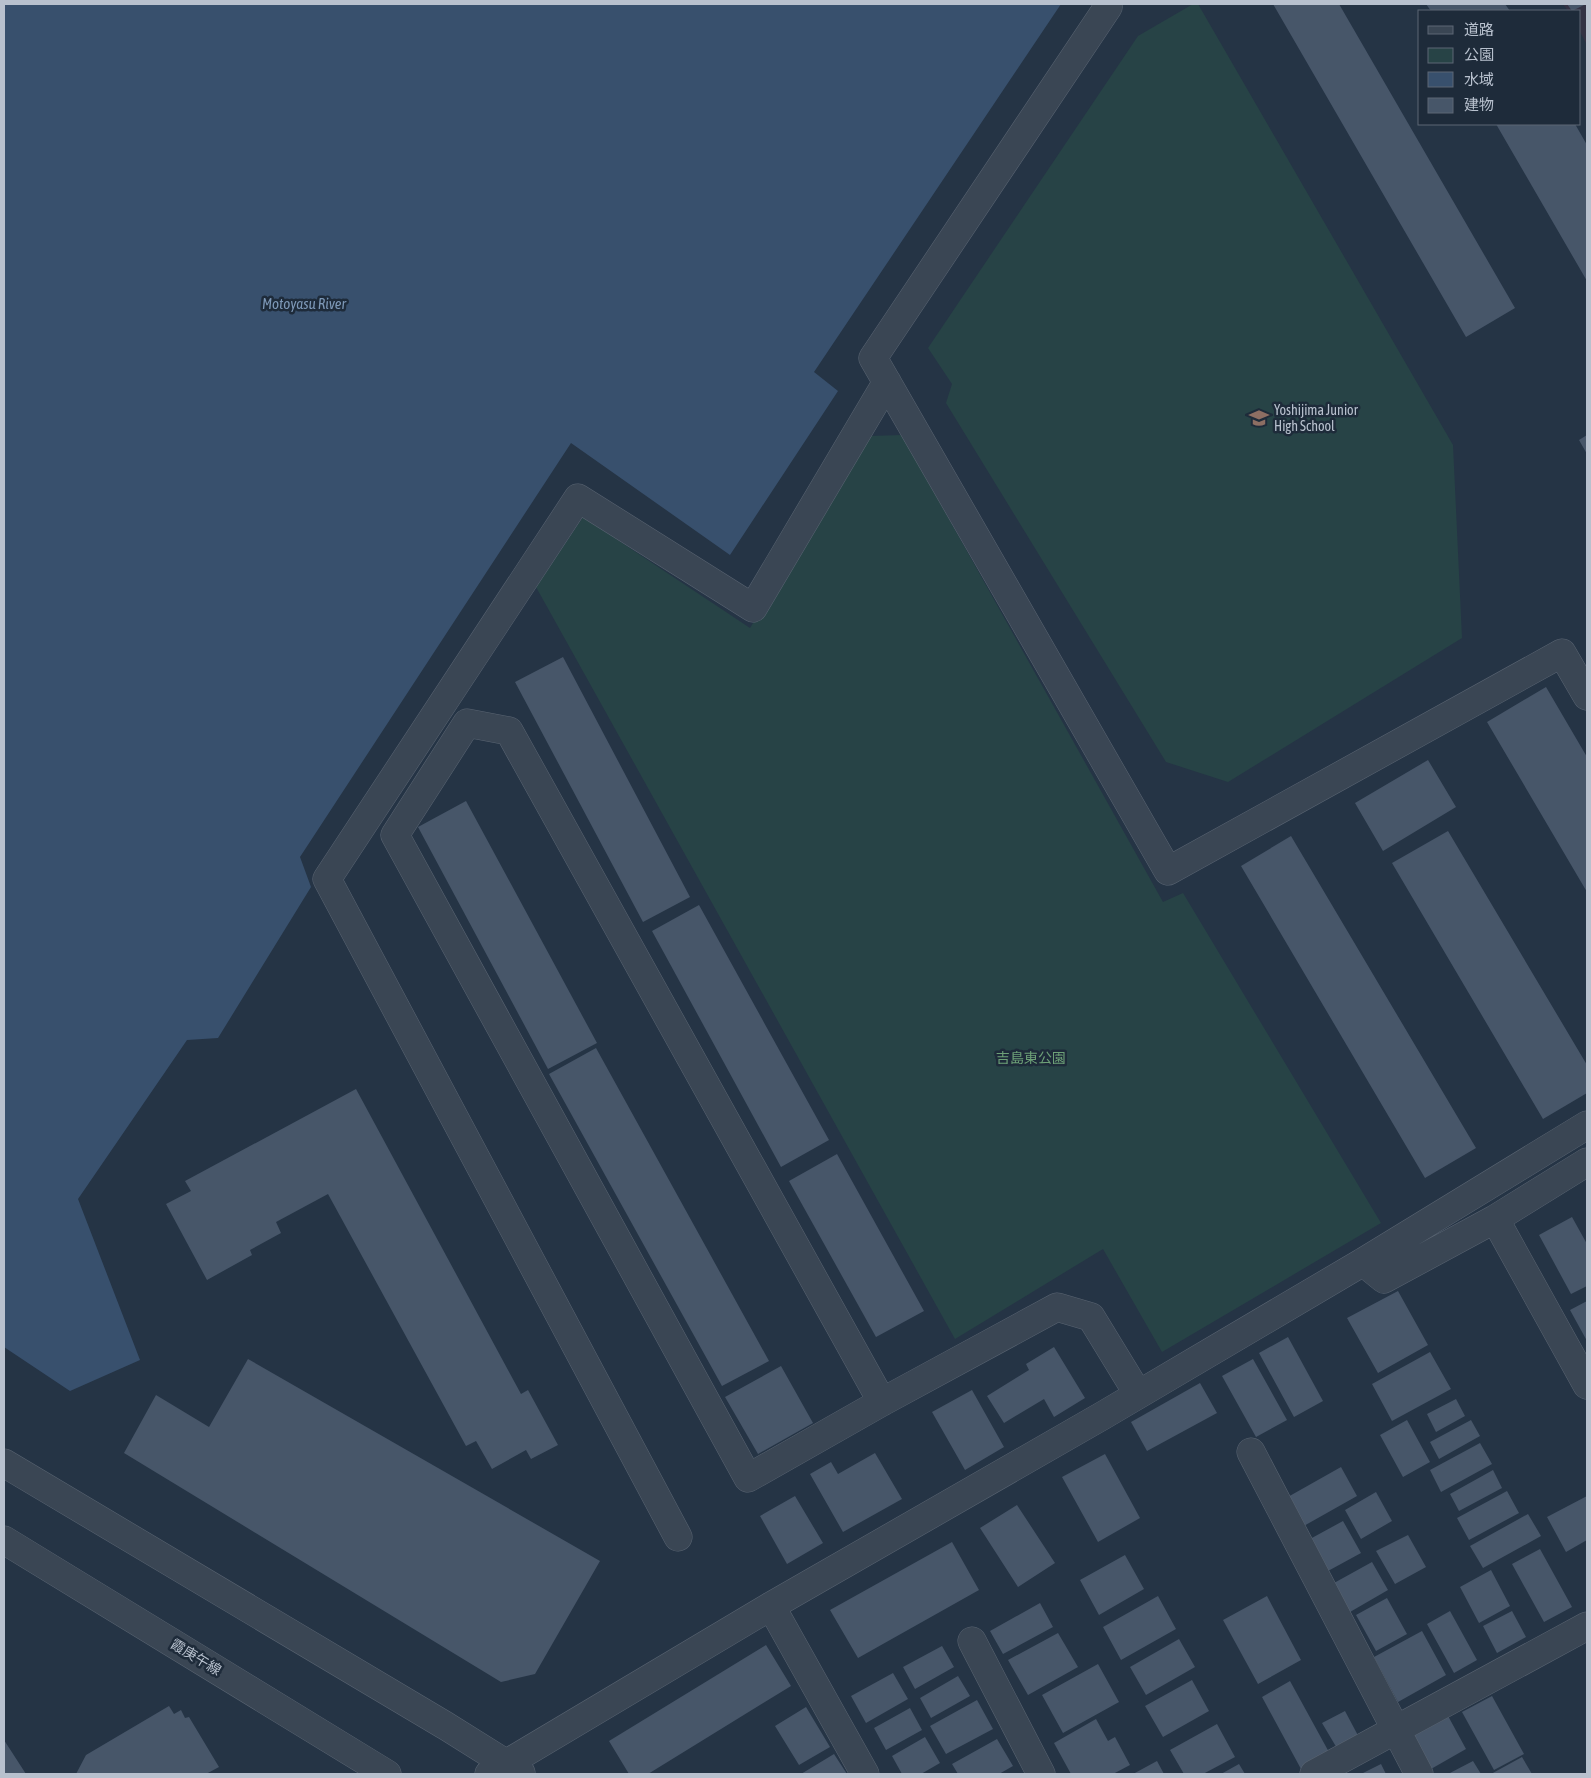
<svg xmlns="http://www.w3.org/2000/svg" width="1591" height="1778" viewBox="0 0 1591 1778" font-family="'Asap Condensed','Noto Sans JP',sans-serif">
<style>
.medical{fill:#343345}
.green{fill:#274346}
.water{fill:#38506d}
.building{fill:#475669}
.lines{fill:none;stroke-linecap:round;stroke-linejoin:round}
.minor-casing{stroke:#596472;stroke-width:29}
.minor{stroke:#3a4654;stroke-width:28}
.labels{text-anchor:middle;stroke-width:5;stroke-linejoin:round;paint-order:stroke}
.poi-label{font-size:14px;fill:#b8c1ce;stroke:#1e2b3a;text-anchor:start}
.park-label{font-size:14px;fill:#6da077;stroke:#1e2b3a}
.street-label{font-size:14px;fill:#b8c1ce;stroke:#1e2b3a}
.water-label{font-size:15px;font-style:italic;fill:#7d98b7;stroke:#1e2b3a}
</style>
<rect width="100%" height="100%" fill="#253445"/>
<!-- medical -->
<path class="medical" d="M1563,4h24v41l-7,-13v-21h-12z"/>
<!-- green -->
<path class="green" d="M1193,4h5l255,441 9,193 -234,144 -62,-20 -220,-359 6,-19 -24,-36 210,-312z
M902,435l261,467 20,-9 198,330 -219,129 -59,-103 -148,90 -419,-752 47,-70 167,111 119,-192z"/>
<!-- water -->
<path class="water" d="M4,4h1057l-247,368 24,19 -108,164 -159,-112 -271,414 11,30 -93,151 -31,2 -109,159 62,161 -70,31 -66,-44z"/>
<!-- building -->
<path class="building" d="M1273,4h66l176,304 -49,29z
M1426,4h79l5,7h-79z
M1567,4h19l-14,7z
M1496,124h79l12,21v136z
M1587,435v19l-8,-14z
M563,657l127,240 -47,25 -128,-240z
M1546,687l41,70v135l-100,-170z
M1428,760l28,47 -73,44 -28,-48z
M466,801l131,242 -49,26 -130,-242z
M1448,831l139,234v28l-44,26 -151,-256z
M1291,836l185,312 -51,30 -184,-312z
M699,905l130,235 -48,27 -129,-236z
M596,1048l173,313 -47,25 -173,-312z
M356,1089l165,305 7,-4 30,55 -27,14 -5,-9 -34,19 -16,-28 -10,5 -138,-252 -52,28 5,11 -31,17 2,5 -45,25 -41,-76 25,-13 -6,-10z
M837,1154l87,157 -48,26 -87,-156z
M1572,1217l15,27v42l-16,8 -32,-59z
M1398,1291l30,54 -50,28 -31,-55z
M1587,1301v40l-17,-31z
M1288,1337l35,64 -29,16 -35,-64z
M1054,1347l31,51 -31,19 -10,-18 -40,24 -17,-27 42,-26 -3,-6z
M1430,1352l21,37 -59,32 -20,-37z
M248,1359l352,202 -65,113 -34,8 -377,-229 32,-58 53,32z
M1253,1359l34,61 -31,17 -34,-61z
M781,1366l32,57 -55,31 -33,-57z
M1200,1383l17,30 -70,38 -16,-29z
M972,1390l32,57 -39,23 -33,-58z
M1456,1399l9,17 -29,16 -9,-18z
M1407,1420l23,42 -27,15 -23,-42z
M1471,1420l9,16 -41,23 -9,-17z
M1480,1443l12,21 -51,28 -11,-22z
M875,1453l27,46 -59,33 -33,-58 21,-12 7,12z
M1105,1454l35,64 -42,24 -36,-65z
M1341,1467l16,29 -55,31 -16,-29z
M1493,1470l9,18 -43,23 -9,-17z
M1507,1491l12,22 -50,27 -12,-22z
M1376,1492l16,29 -31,18 -16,-29z
M795,1496l28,47 -36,21 -27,-48z
M1587,1496v44l-21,12 -19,-35z
M1017,1505l38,58 -37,24 -38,-59z
M1528,1514l13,22 -58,32 -13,-22z
M1343,1521l18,32 -33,18 -18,-32z
M1408,1535l18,32 -31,17 -19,-33z
M952,1542l27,48 -121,68 -28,-48z
M1540,1549l32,58 -28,15 -32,-58z
M1125,1555l19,34 -45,26 -19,-35z
M1372,1562l16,28 -38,22 -16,-29z
M1491,1570l19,36 -31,17 -19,-36z
M1158,1596l18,33 -55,31 -18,-33z
M1267,1596l34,64 -43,24 -35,-64z
M1387,1598l20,36 -31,17 -20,-36z
M1040,1603l13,24 -50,27 -13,-23z
M1450,1611l27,49 -23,13 -27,-49z
M1512,1611l14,26 -29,16 -14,-27z
M1422,1631l24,44 -48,27 -24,-45z
M1058,1633l20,34 -50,28 -20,-35z
M1179,1639l16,28 -49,28 -16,-28z
M766,1645l25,41 -143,88h-19l-20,-33z
M942,1646l12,21 -39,22 -12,-22z
M1098,1664l21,38 -56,31 -21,-38z
M893,1673l15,26 -42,24 -15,-27z
M958,1676l12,20 -39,22 -11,-20z
M1192,1680l17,31 -46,26 -18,-31z
M1290,1681l40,73 -29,15 -39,-72z
M1492,1696l32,58 -30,16 -32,-58z
M977,1700l16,29 -47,25 -16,-28z
M169,1706l5,8 7,-4 4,8 4,-1 30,50 -13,7h-130l10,-19z
M806,1707l24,40 -31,18 -24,-39z
M910,1708l12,22 -36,20 -12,-22z
M1345,1711l17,32 -21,12 -19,-32z
M1447,1714l19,35 -35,20 -19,-36z
M1096,1719l12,22 7,-4 15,28 -17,9h-42l-17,-31z
M1217,1724l18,33 -32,17h-19l-14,-24z
M925,1737l15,26 -19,11h-19l-10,-18z
M997,1739l16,27 -14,8h-41l-6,-10z
M4,1740l22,34h-22z
M834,1754l13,20h-46z
M1522,1757l10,17h-41z
M1157,1761l7,13h-31z
M1473,1761l8,13h-33z
M1239,1764l6,10h-24z
M1381,1764l5,10h-25z"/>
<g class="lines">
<defs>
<path id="minor" d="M1106,4l2,3 -235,351 295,513 394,-218 25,43
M1495,1219l92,166
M1363,1262l21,17 111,-60 92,-57
M882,1402l-373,-671 -42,-8 -72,112 353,643 134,-76 175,-95 34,10 47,77
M1251,1452l168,322
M4,1463l442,263 75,47
M678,1537l-351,-658 251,-381 175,110 134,-226
M4,1540l383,234
M771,1606l94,168
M972,1641l69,133
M489,1774l282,-168 331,-190 261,-154 224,-137
M1314,1774l273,-148"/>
</defs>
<!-- minor casing -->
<use href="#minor" class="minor-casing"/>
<!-- minor -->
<use href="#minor" class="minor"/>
</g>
<!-- icons -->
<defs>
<symbol id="school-bare" viewBox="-9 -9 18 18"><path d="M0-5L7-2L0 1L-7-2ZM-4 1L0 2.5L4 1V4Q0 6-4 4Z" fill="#8d6e63" stroke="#1e2b3a" stroke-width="2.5" paint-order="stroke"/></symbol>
</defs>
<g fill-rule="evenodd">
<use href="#school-bare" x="1245" y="404" width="28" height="28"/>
</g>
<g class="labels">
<!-- poi labels -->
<g class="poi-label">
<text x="1274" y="415">Yoshijima Junior<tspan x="1274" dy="16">High School</tspan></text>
</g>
<!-- park labels -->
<g class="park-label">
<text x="1031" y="1063">吉島東公園</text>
</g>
<!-- street labels -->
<g class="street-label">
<text transform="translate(196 1657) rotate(31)" y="5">霞庚午線</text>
</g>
<!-- water labels -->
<g class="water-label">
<text x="304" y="309">Motoyasu River</text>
</g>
</g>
<!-- border -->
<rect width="1591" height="1778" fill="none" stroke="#b8c1ce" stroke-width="10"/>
<!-- legend -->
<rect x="1418" y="10" width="162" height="115" fill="#1e2b3a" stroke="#5c6775"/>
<rect x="1428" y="26" width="25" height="8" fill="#3a4654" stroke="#5c6775"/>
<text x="1464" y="35" font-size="15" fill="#b8c1ce">道路</text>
<rect x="1428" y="48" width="25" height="15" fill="#274346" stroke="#5c6775"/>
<text x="1464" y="60" font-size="15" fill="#b8c1ce">公園</text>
<rect x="1428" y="72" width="25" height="15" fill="#38506d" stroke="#5c6775"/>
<text x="1464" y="85" font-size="15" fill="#b8c1ce">水域</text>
<rect x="1428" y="98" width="25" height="15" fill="#475669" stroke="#5c6775"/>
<text x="1464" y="110" font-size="15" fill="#b8c1ce">建物</text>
</svg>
